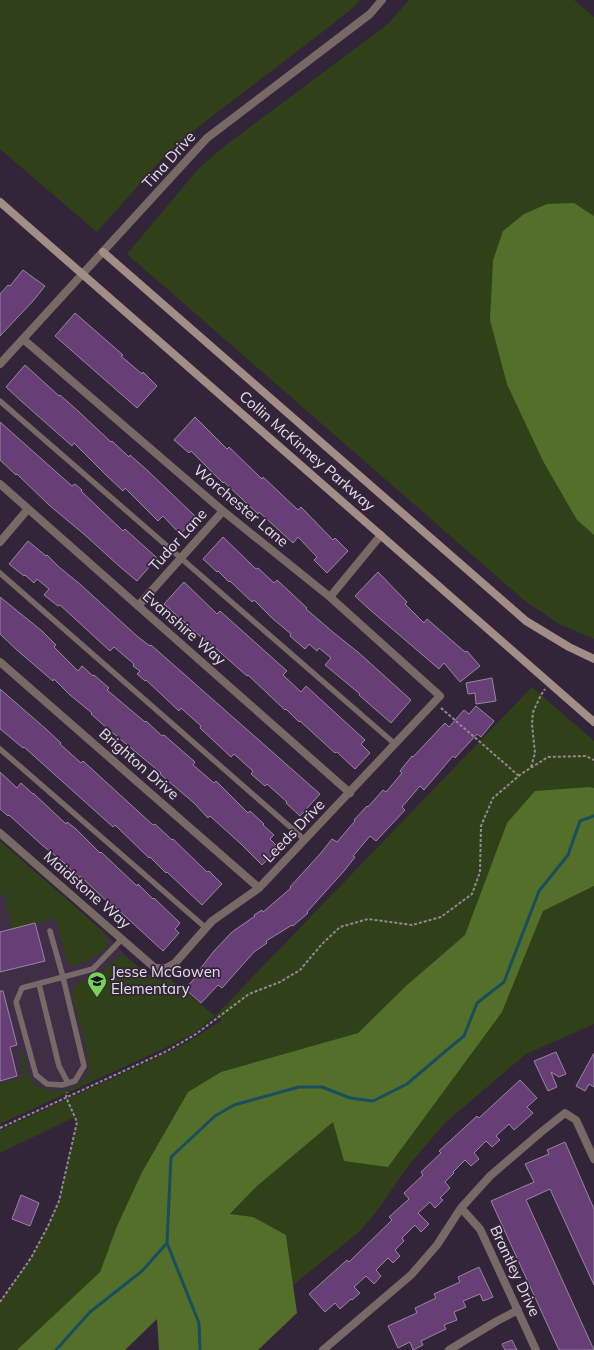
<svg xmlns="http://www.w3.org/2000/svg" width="594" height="1350" viewBox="0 0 594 1350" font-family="Mulish,sans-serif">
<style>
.built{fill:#3e2e46}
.green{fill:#304018}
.forest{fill:#546f2a}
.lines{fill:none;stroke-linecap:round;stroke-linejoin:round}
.stream{stroke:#184e5e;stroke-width:3}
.building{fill:#673e76;stroke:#98879e}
.path{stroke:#938898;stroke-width:2;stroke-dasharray:3 2;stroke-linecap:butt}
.lane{stroke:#776a66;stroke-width:5.5}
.street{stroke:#776a66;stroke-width:8}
.secondary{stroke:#a28d87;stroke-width:8}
.labels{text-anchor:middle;stroke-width:3.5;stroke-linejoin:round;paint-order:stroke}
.street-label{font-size:15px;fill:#e6deea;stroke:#332539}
.poi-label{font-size:15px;fill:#e6deea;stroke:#332539;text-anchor:start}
</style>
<rect width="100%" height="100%" fill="#332539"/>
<!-- built -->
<path class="built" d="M0,841l105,92 21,23 18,16 16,9 10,-2 26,53 -29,15 -167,77z"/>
<!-- green -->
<path class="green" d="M0,0h360l-5,6 -30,24 -140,107 -23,22 -65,73 -97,-83z
M409,0h165l20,17v199l-20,-13 3,317 17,15v104l-35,-15 -34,-23 -398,-347 72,-86 27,-23 162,-121z
M532,687l62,54v47l-4,-1 -55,5 -28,31 -42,112 -58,50 -49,48 -137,39 -33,20 -46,80 -25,54 -17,46 -83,78h-17v-48l31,-44 17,-32 11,-25 18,-79 -2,-5 -75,36v-23l169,-78 19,-10 34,-22 -7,-4 -19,16 -29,15 -167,77v-40l24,-7 -5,-23 4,-1c2,10 3,22 10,29 15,16 51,10 56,-13 2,-11 -13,-58 -17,-72 0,-5 1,-9 4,-12 5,-6 16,-8 23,-12 8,-4 14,-13 22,-18 12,3 27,25 40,25 2,1 6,-1 9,-1l45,37z
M0,841l105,92c1,3 3,7 3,9 -1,11 -25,21 -34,24l-7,-4 -12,-44 -44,11 -6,-35 -5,1z
M594,886v138l-68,30 -80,68 -38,44 -31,45 -18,21 -66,53 -7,-50 -56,-20 26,-28 77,-65 169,-110 41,-101z"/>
<!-- forest -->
<path class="forest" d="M574,203l20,13v319l-17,-15 -34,-59 -36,-77 -17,-64 3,-60 10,-29 21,-17 23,-10z
M590,787l4,1v98l-51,25 -41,101 -114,155 -44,-6 -11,-39 -77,65 -26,27 23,3 33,18 11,78 -39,37h-99l-2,-31 -32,31h-108l83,-78 17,-46 25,-54 46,-80 33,-20 137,-39 49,-48 58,-50 42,-112 28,-32z"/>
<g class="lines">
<!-- stream -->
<path class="stream" d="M56,1350l34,-38 52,-41 25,-28
M200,1350l-1,-27 -32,-80 4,-86 44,-41 19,-11 65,-18h23l28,11 23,3 34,-17 41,-35 16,-13 13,-33 27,-21 35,-91 29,-36 12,-34 14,-5"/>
</g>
<!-- building -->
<path class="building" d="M23,270l22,16 -12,15 -33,35v-42l8,-9 2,1z
M75,313l48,42 -2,1 21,18 1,-2 14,14 -20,22 -82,-72z
M25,365l34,31 1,-1 18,16 33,31 1,-1 17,16 1,-2 18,16 49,47 -17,16 -17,-18 -5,5 -33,-33 -2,3 -17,-16 -32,-32 -2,3 -52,-46 -14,-13z
M195,417l32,32 2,-2 33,32 1,-2 35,33 3,-3 32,33 2,-2 13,13 -21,22 -13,-13 3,-3 -19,-20 -5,6 -34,-31 -1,2 -34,-32 -1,1 -32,-32 -2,2 -15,-13z
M0,422l72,64 3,-2 7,6 -1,1 42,40 2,-2 32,29 -20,23 -18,-15 -34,-31 -36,-30 -32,-31 -1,1 -16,-15z
M223,537l33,32 2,-1 16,15 3,-3 30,28 -1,1 28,24 25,20 52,47 -20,23 -32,-28 1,-1 -35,-29 6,-7 -12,-10 -2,3 -8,-7 -4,5 -15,-13 1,-2 -19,-16 -18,-18 -2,2 -22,-21 -1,1 -11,-11 -1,1 -14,-13z
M28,541l18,15 1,-1 12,12 22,18 57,52 12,9 1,-1 169,149 -20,22 -14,-13 1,-1 -20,-18 -2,2 -14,-12 2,-3 -19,-17 -3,3 -31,-29 1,-2 -20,-18 -2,3 -33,-31 -1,1 -8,-7 3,-3 -7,-5 1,-2 -20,-17 -4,4 -50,-46 -2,1 -14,-11 5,-6 -12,-10 -3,4 -9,-8 -1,1 -15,-12z
M378,572l29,30 -2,2 19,19 3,-4 38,33 2,-1 13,15 -20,16 -16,-19 -5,6 -70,-60 -14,-13z
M184,582l33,32 3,-3 67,60 -4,4 18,17 5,-6 59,54 -4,4 9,9 -15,16 -18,-17 -2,1 -35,-32 -1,1 -13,-13 -1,1 -37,-35 -1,1 -34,-30 -1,1 -48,-43z
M0,597l42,34 14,14 -2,2 24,24 4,-5 11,10 1,-1 15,13 -2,2 38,32 1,-1 16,15 2,-1 31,27 -2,3 21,18 2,-2 32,32 2,-2 14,13 -1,1 11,10 -4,4 9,9 -17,17 -21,-21 -31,-28 -2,2 -14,-15 -34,-29 1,-1 -53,-44 -17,-15 1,-1 -22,-18 -16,-16 -1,2 -35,-30 -18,-17z
M492,678l4,23 -20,3 -1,-11 -7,1 -2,-11z
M0,689l46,40 15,14 -1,1 21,19 2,-2 70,64 2,-1 17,16 1,-1 34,33 2,-1 13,13 -20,21 -35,-33 -1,1 -16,-16 -1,1 -34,-33 -2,2 -89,-80 -1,1 -18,-15 -5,-4z
M476,706l18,15 -13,16 -4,-3 -22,24 -2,-2 -29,34 -4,-4 -18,21 3,3 -29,31 -6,-5 -17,20 2,1 -11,14 -37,41 1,1 -15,13 -1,-1 -26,16 1,2 -13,9 -32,36 -4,-3 -17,18 -16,-14 16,-18 -1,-2 14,-18 18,-19 23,-16 -1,-1 8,-5 1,2 28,-24 -1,-1 30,-33 12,-15 5,3 18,-21 -1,-1 13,-14 1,1 15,-17 3,2 16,-19 -2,-2 12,-15 1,1 32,-34 4,4 15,-17 5,4z
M0,772l17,16 4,-5 12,11v-1l33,31 1,-2 9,7 24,24 1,-1 36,34 1,-2 15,15 1,-1 26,25 -5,6 4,4 -16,18 -50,-46 -1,1 -32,-30 -1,2 -16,-16 -21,-17 -33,-30 -1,1 -8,-7z
M35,923l10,38 -45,11v-40z
M0,991h3l14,54 -7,2 7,29 -17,5z
M556,1052l10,22 -7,3 -8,-5 6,15 -9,4 -14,-30z
M594,1053v34l-5,-3 -4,7 -9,-5z
M520,1080l17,18 -10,9 6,6 -19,17 -5,-6 -13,12 4,4 -8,7 -6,-6 -12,12 5,6 -8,7 -6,-6 -12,12 1,1 -9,9 5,6 -10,10 3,2 -8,8 -5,-6 -12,11 11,11 -8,8 -6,-7 -13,13 2,3 -9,9 5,6 -7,7 -5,-5 -12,12 5,6 -7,8 -8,-8 -12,11 6,6 -8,7 -1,-1 -11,10 -5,-6 -10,9 -16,-18 38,-34 2,2 43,-42 -3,-3 20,-18 -5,-6 19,-18 -2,-3 20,-19 -2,-2 38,-35 2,2z
M565,1142l29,67v76l-44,-96 -24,11 68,150h-35l-68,-149 43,-19 -9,-18 24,-10 -2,-4z
M21,1195l18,8 -9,23 -18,-7z
M479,1267l14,30 -10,4 -3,-7 -17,7 3,6 -12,5 3,8 -13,5 2,4 -25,12 2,4 -10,5 -3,-8 -12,6 -10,-22 29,-13 -2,-5 21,-10 -2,-4 26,-12 -2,-5z
M512,1340l5,10h-12l-3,-6z"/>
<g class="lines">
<!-- path -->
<path class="path" d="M441,708l78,68
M531,767l4,-14 -3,-29 1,-12 8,-17 4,-6
M0,1128l167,-77 29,-17 53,-40 31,-12 20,-12 22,-26 18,-17 28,-8 44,6 29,-8 31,-23 8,-22 1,-46 12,-28 28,-24 27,-17 38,-1 8,4
M0,1302l31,-44 17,-32 11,-25 18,-79 -11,-25 1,-5"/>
<!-- lane -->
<path class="lane" d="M0,401l395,343
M0,573l305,267
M0,749l206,179
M50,931l13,46 21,89 -9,15 -13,4 -15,-1 -11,-9 -20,-73 6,-14 71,-19 29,-30
M39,984l20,82 9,17"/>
<!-- street -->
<path class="street" d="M0,364l207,-226 163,-124 12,-14
M0,484l350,309
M0,542l28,-33
M330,597l51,-62
M138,606l85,-95
M0,662l259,226
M0,833l155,135h11l9,-5 37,-42 47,-33 181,-192 -110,-99 -107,-86 -200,-172
M461,1208l19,21 56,121
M323,1350l88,-75 26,-30 24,-37 29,-32 50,-43 25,-20 11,7 18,39
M449,1350l48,-29 21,-11"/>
<!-- secondary -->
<path class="secondary" d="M0,202l594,520
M103,252l423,369 43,26 25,12"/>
</g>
<!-- icons -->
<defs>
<symbol id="school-pin" viewBox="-11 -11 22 30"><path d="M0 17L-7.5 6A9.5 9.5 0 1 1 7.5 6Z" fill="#78d158" stroke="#332539"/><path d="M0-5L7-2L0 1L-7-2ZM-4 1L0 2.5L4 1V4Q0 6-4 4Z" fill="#111"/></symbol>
</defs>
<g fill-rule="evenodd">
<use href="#school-pin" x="86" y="970" width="22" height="30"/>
</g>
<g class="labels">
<!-- street labels -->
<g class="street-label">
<text transform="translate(169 160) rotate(-48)" y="5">Tina Drive</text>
<text transform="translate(307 451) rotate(41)" y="5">Collin McKinney Parkway</text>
<text transform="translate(241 506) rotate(40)" y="5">Worchester Lane</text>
<text transform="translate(178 540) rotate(-48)" y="5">Tudor Lane</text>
<text transform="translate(184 628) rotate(41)" y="5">Evanshire Way</text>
<text transform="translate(139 764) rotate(41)" y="5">Brighton Drive</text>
<text transform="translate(294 831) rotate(-46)" y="5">Leeds Drive</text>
<text transform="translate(87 890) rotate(41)" y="5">Maidstone Way</text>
<text transform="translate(515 1271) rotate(65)" y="5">Brantley Drive</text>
</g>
<!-- poi labels -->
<g class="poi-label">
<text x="111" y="977">Jesse McGowen<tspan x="111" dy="17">Elementary</tspan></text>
</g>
</g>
</svg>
